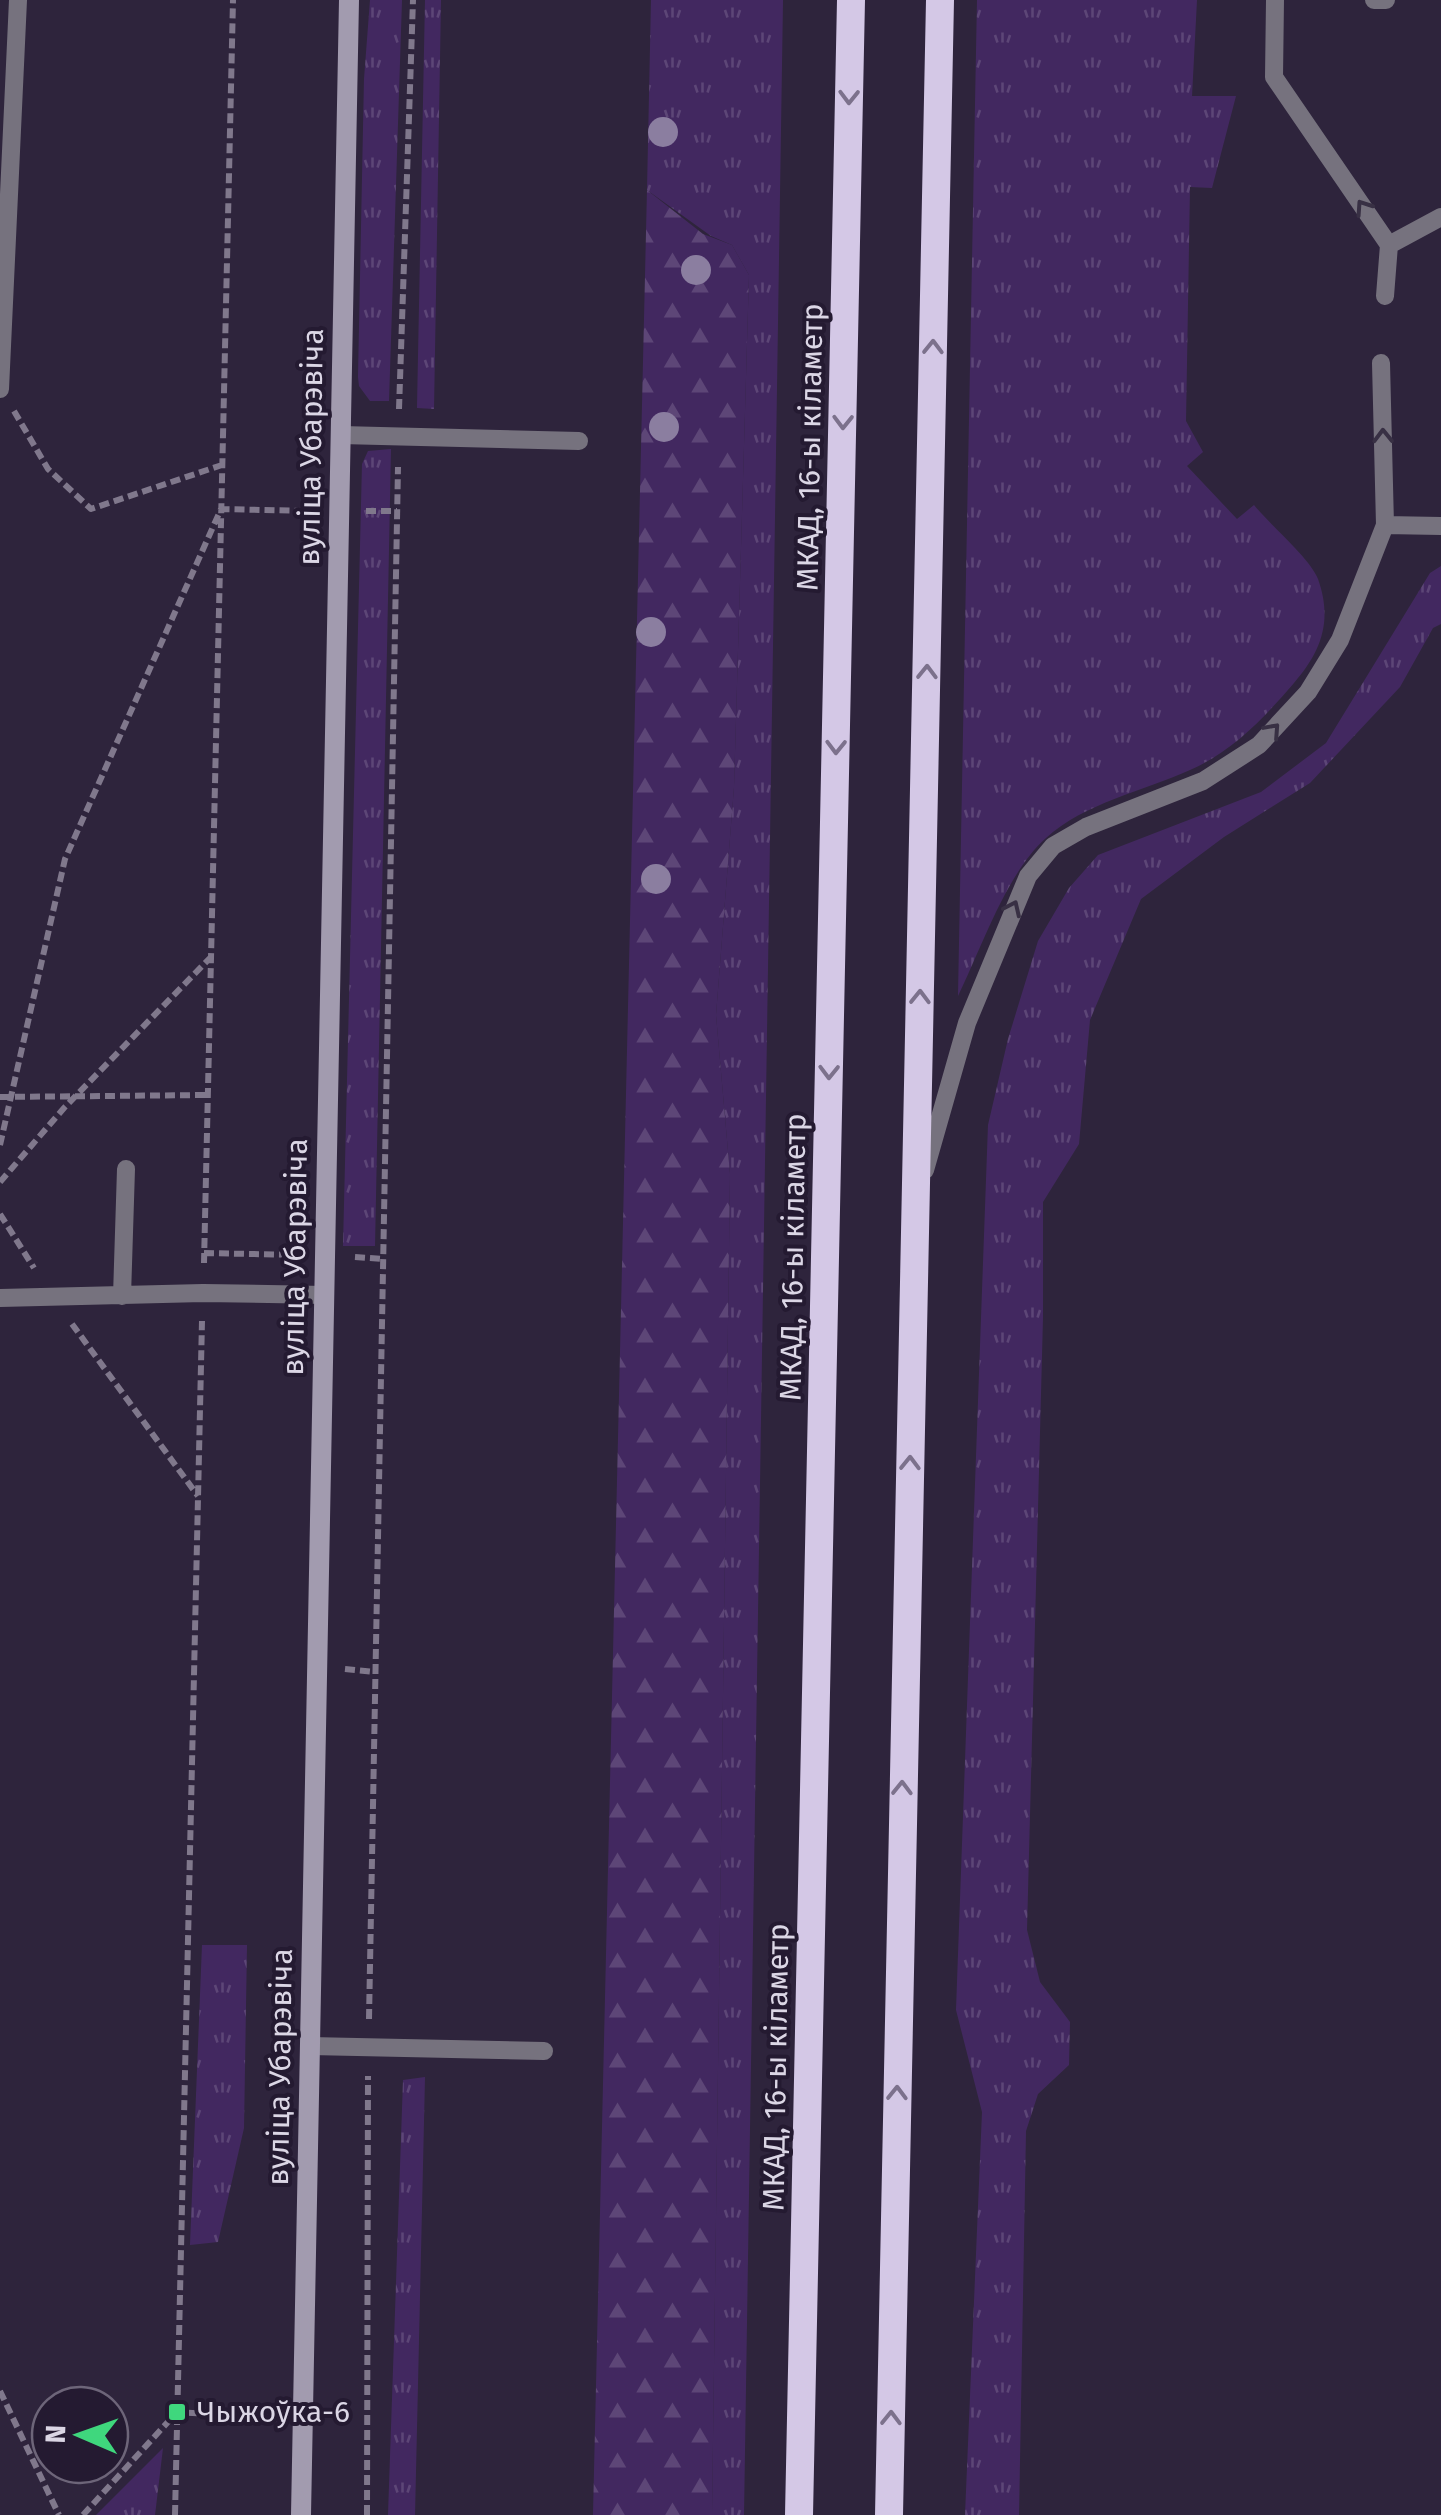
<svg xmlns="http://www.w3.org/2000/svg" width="1441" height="2515" viewBox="0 0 1441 2515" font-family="'Fira Sans',sans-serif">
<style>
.grass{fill:url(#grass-tufts)}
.forest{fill:url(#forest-firs)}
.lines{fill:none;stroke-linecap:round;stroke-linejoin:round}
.path{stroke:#80788c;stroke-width:6;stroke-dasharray:10 5;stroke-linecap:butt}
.service{stroke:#76727e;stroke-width:18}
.secondary{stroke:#a29baf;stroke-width:20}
.trunk{stroke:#d4c8e6;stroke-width:28}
.tree{fill:#8b7ea0}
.oneway{stroke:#7c718c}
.oneway2{stroke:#383044}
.poi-dot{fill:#3fd77d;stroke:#241a31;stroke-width:4}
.labels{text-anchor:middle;stroke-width:8;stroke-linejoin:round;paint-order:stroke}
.street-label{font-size:30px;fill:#dbd6e5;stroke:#241a31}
.poi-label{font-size:30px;fill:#dbd6e5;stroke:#241a31;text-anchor:start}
</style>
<defs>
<pattern id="grass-tufts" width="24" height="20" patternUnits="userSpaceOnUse" patternTransform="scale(2.5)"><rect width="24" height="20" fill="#422860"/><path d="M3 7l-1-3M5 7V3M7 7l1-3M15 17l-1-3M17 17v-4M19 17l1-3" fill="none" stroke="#5d4677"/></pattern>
<pattern id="forest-firs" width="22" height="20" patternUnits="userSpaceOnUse" patternTransform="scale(2.5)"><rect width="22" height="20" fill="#422860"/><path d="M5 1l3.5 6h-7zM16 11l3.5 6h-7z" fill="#5d4677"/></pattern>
</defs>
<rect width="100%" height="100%" fill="#2e243c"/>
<!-- grass -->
<path class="grass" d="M370,0h32l-13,401h-19l-11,-15 -1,-9 6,-298z
M425,0h16l-7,409 -17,-1z
M651,0h132l-39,2515h-32l18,-1341 -14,-159 18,-228 15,-512 -17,-30 -21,-9 -64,-46z
M977,0h220l-5,96h44l-24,92 -22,-1 -4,234 17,31 -16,14 50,53 17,-14c16,20 56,53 64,74 15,42 3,73 -24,104 -31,36 -61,68 -104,87 -46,21 -106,33 -144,68 -39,34 -65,111 -88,158z
M391,449l-16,797h-32l19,-782 6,-13z
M1441,566v58l-8,4 -33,59 -90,96 -86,54 -83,62 -51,121 -11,124 -36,58v115l-16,613 13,52 30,40 -1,43 -31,29 -12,37 -7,384h-54l17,-403 -26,-102 32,-885 20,-86 30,-98 31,-53 29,-33 163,-63 65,-49 104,-170z
M202,1945h45l-3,183 -26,114 -28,3z
M425,2077l-10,438h-27l15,-435z
M163,2448l-8,67h-59z"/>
<!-- forest -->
<path class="forest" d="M647,190l56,44 29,11 17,30 -15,512 -18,228 14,159 -18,1341h-119z"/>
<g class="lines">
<!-- path -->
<path class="path" d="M399,409l14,-409
M14,411l34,58 43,40 131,-44
M366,511h31
M0,1097l207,-2
M0,1145l65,-286 156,-350 87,2
M0,1182l64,-74 146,-150
M0,1214l34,54
M204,1253l94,2
M355,1257l29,2
M204,1263l29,-1263
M72,1324l126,172
M345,1669l29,3
M369,2019l29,-1552
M0,2391l59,124
M83,2515l94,-103 95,6
M175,2515l27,-1194
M367,2515l1,-439"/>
<!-- service -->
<path class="service" d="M1275,0l-1,77 115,168 -4,51
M1374,0h12
M1389,245l52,-28
M0,389l18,-389
M341,435l238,6
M1385,525l56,1
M925,1170l42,-147 61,-147 25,-30 33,-19 117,-46 56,-36 49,-53 32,-52 45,-115 -4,-162
M122,1296l4,-127
M0,1298l203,-5 122,2
M310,2046l234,5"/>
<!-- secondary -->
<path class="secondary" d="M301,2515l48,-2515"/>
<!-- trunk -->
<path class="trunk" d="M799,2515l52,-2515
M889,2515l51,-2515"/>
</g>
<!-- trees -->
<g class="tree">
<circle cx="663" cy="132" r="15"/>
<circle cx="696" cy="270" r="15"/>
<circle cx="664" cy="427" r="15"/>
<circle cx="651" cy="632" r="15"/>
<circle cx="656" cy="879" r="15"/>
</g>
<!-- one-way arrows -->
<defs><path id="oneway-chevron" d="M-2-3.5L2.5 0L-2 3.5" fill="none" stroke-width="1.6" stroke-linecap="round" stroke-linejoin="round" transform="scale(2.5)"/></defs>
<g class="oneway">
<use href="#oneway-chevron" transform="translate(849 97) rotate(91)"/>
<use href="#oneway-chevron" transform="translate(933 347) rotate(-89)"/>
<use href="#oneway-chevron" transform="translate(843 422) rotate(91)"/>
<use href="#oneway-chevron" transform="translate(927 672) rotate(-89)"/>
<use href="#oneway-chevron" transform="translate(836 747) rotate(91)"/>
<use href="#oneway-chevron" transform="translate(920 997) rotate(-89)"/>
<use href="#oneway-chevron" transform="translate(829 1072) rotate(91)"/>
<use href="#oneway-chevron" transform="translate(910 1463) rotate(-89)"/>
<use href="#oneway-chevron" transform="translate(902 1788) rotate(-89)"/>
<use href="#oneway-chevron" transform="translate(897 2093) rotate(-89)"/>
<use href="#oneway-chevron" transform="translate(891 2418) rotate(-89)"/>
</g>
<g class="oneway2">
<use href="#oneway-chevron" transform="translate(1363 207) rotate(-124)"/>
<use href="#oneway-chevron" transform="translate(1383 436) rotate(-91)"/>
<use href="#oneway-chevron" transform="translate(1273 730) rotate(-48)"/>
<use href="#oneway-chevron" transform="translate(1013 908) rotate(-65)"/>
</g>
<!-- markers -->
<rect class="poi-dot" x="167" y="2402" width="20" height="20" rx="5"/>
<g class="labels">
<!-- street labels -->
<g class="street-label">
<text transform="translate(311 447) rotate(-89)" y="10">вуліца Убарэвіча</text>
<text transform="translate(810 447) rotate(-89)" y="10">МКАД, 16-ы кіламетр</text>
<text transform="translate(295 1257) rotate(-89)" y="10">вуліца Убарэвіча</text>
<text transform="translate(793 1257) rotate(-89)" y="10">МКАД, 16-ы кіламетр</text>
<text transform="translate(280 2067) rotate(-89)" y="10">вуліца Убарэвіча</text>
<text transform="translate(776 2067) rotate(-89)" y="10">МКАД, 16-ы кіламетр</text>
</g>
<!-- poi labels -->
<g class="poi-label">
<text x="197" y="2422">Чыжоўка-6</text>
</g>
</g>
<!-- north arrow -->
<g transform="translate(80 2435) rotate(272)"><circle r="48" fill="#241a31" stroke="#6d6579" stroke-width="2.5"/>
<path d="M0-8L18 38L0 25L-18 38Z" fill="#3fd77d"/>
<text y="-15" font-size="28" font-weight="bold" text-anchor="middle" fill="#dbd6e5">N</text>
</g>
</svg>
